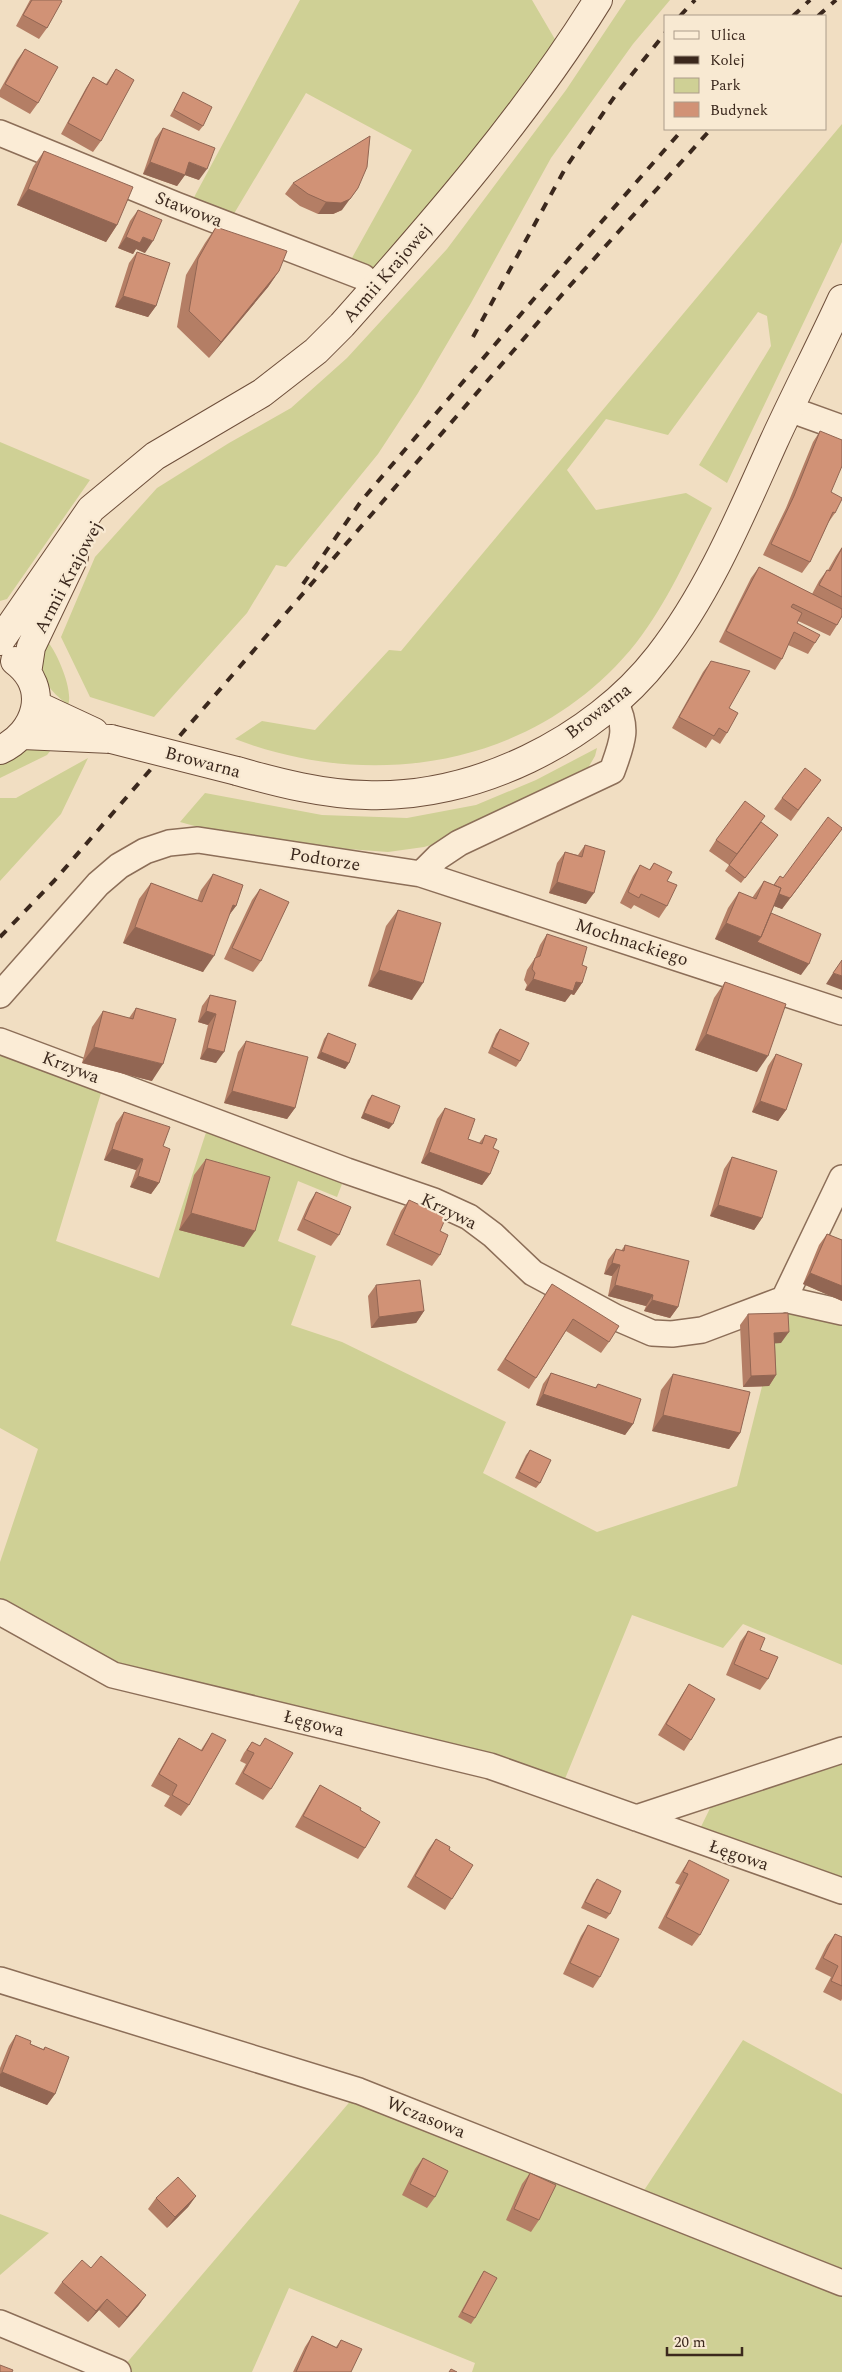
<svg xmlns="http://www.w3.org/2000/svg" width="842" height="2372" viewBox="0 0 842 2372" font-family="Spectral,serif">
<style>
.green{fill:#cfd095}
.lines{fill:none;stroke-linecap:round;stroke-linejoin:round}
.street-casing{stroke:#8c6e58;stroke-width:28}
.secondary-casing{stroke:#6e4f3b;stroke-width:30}
.street{stroke:#fbecd6;stroke-width:25}
.secondary{stroke:#fbecd6;stroke-width:28}
.rail{stroke:#3b281d;stroke-width:4;stroke-dasharray:9 9;stroke-linecap:butt}
.secondary-bridge-casing{stroke:#6e4f3b;stroke-width:30;stroke-linecap:butt}
.secondary-bridge{stroke:#fbecd6;stroke-width:28}
.wall{fill:#b47e65}
.shaded-wall{fill:#926653}
.building{fill:#d19276;stroke:#926653}
.labels{text-anchor:middle;stroke-width:4.5;stroke-linejoin:round;paint-order:stroke}
.street-label{font-size:18px;fill:#3b281d;stroke:#f8e9d2}
</style>
<rect width="100%" height="100%" fill="#f1dec2"/>
<!-- green -->
<path class="green" d="M300,0h232l31,53 -187,235 -28,-23 64,-115 -106,-57 -74,124 -40,-16z
M626,0h44l-37,44 -82,114 -80,145 -53,90 -40,61 -92,113 -10,-2 -29,48 -93,104 -64,-20 -29,-60 34,-80 62,-69 72,-45 62,-35 56,-50 100,-109 119,-159z
M842,124v118l-115,241 -28,-18 72,-119 -4,-30 -9,-4 -90,123 -62,-16 -39,51 29,40 90,-17 26,15c-24,46 -44,94 -76,135 -97,122 -260,150 -401,96l27,-18 53,9 74,-80 12,1z
M0,442l90,38 -83,119 -7,2z
M46,640c10,9 28,51 22,65 -29,-23 -28,-31 -22,-65z
M55,745l-8,10 -47,23v-15l27,-15z
M597,748l-2,8 -7,12 -137,71 -27,8 -36,5 -40,-3 -139,-19 -29,-8 25,-29 117,22 85,3 69,-13 60,-25z
M88,758l-27,56 -61,67v-83h16z
M0,1041l105,39 -49,161 103,37 51,-158 137,51 -10,26 -39,-16 -20,60 38,15 -25,69 51,17 164,80 -23,51 114,59 140,-46 47,-187 58,13v353l-99,-41 -20,24 -91,-33 -72,176 -447,-116 -113,-63v-50l38,-113 -38,-21z
M842,1750v141l-147,-52 24,-49z
M743,2040l99,54v278h-370l3,-9 -186,-75 -37,84h-133l240,-281 278,110z
M0,2214l49,19 -49,42z"/>
<g class="lines">
<defs>
<path id="street" d="M0,133l176,72 187,72 13,11
M789,409l53,19
M421,874l421,138
M0,995l98,-111 21,-18 26,-15 24,-8 29,-3 223,34 17,-17 21,-14 153,-72c10,-28 17,-42 3,-69
M0,1041l347,130 87,30 35,16 24,18 40,38 82,44 37,16 20,1 30,-4 82,-31 58,-121
M784,1299l58,13
M0,1612l113,63 377,91 352,125
M636,1818l206,-68
M0,1980l359,111 483,192
M0,2323l118,49"/>
<path id="secondary" d="M0,641l91,-132 64,-53 107,-63 54,-42 26,-26c90,-101 185,-210 256,-325
M27,673l4,-26 43,-90
M36,705l58,27
M23,735l88,4
M0,750c37,-17 51,-62 15,-89
M237,771c42,12 86,23 129,24 108,4 227,-54 293,-139 50,-64 82,-142 115,-215 22,-48 46,-94 68,-142"/>
</defs>
<!-- street casing -->
<use href="#street" class="street-casing"/>
<!-- secondary casing -->
<use href="#secondary" class="secondary-casing"/>
<!-- street -->
<use href="#street" class="street"/>
<!-- secondary -->
<use href="#secondary" class="secondary"/>
<!-- rail -->
<path class="rail" d="M680,16l15,-16
M793,16l17,-16
M818,16l18,-16
M473,337l93,-170 51,-74 49,-61
M303,584l59,-84 177,-207 144,-164
M0,937l54,-56 512,-591 145,-161"/>
<defs>
<path id="secondary-bridge" d="M111,739l126,32"/>
</defs>
<!-- secondary-bridge casing -->
<use href="#secondary-bridge" class="secondary-bridge-casing"/>
<!-- secondary-bridge -->
<use href="#secondary-bridge" class="secondary-bridge"/>
</g>
<!-- wall -->
<path class="wall" d="M30,0h30l-13,28 -8,11 -23,-13z
M25,49l13,54 -8,11 -30,-17v-7l17,-30z
M116,69l-15,72 -8,11 -32,-18 25,-46 7,-11 13,7z
M183,92l20,34 -4,5 -29,-15 10,-18z
M163,128l36,52 -14,-5 -8,11 -34,-12 12,-35z
M44,151l73,74 -11,17 -89,-37 16,-38z
M293,183l49,27 -9,4h-15l-18,-8 -15,-12z
M138,210l7,43 -9,-4 -3,5 -15,-6 12,-27z
M216,227l63,44 -11,16 -59,71 -32,-31 9,-52 19,-32z
M137,252l19,54 -8,11 -33,-10 14,-44z
M820,431l15,82 -7,10 -18,39 -8,11 -39,-18 23,-47 27,-66z
M842,547v69l-5,9 -7,11 -32,-15 -1,2 18,20 -7,11 -20,-9 -6,14 -7,11 -56,-28 32,-64 8,-11 53,27 7,-13 8,-11h1l8,-14z
M711,661l18,47 -2,25 -7,11 -8,-5 -6,9 -34,-20 31,-56z
M821,780l-30,41 -17,-12 8,-11z
M761,822l17,13 -37,48 -16,-12 4,-6 -20,-14 7,-11z
M842,829l-60,80 -8,-3 -3,7 30,62 -86,-36 13,-31 11,-16 13,6 12,-17 10,4 6,-9 3,2z
M585,845l1,59 -37,-11 8,-30 8,-11 13,3z
M654,863l13,18v25l-8,12 -25,-13 -3,4 -11,-6 13,-27 7,-11 9,5z
M213,874l23,32 -7,9 -26,57 -80,-29 16,-44 12,-16 46,18 4,-11z
M260,889l1,72 -8,11 -29,-13 28,-59z
M398,910l14,90 -44,-14 18,-60z
M547,934l35,31v18l-8,12 -3,-1 -6,8 -40,-12 2,-5 -3,-5 3,-10 8,-12 5,-13z
M725,982l32,90 -62,-22 19,-52z
M210,995l26,6 -20,62 -16,-4 8,-34 -10,-3 4,-16z
M136,1008l16,73 -70,-18 10,-36 11,-16 26,7z
M500,1029l20,32 -4,6 -28,-14 8,-19z
M328,1033l21,30 -4,6 -28,-11 7,-19z
M246,1041l49,67 -8,11 -63,-16 14,-51z
M776,1054l10,56 -8,11 -26,-9 16,-46z
M372,1095l17,34 -28,-11 7,-18z
M445,1108l23,31 11,4 6,-8 8,13 -3,26 -8,11 -61,-22 16,-44z
M124,1112l39,34 -4,37 -8,11 -21,-7 6,-17 -32,-10 12,-37z
M732,1157l30,61 -8,12 -44,-14 14,-47z
M206,1159l38,88 -65,-17 15,-55z
M316,1192l23,43 -8,11 -34,-16 12,-27z
M409,1200l31,31v24l-8,11 -46,-21 15,-34z
M827,1234l15,6v61l-39,-17 16,-39z
M625,1245l53,62 -8,11 -26,-7 2,-5 -4,-1 -34,-9 4,-20 -8,-2 4,-14 8,-11 5,2z
M552,1284l57,58 -8,11 -35,-22 -37,58 -32,-19z
M376,1285l48,26 -8,12 -45,5 -3,-32z
M748,1314l33,29h-6l1,32 -7,11 -26,1 -3,-62z
M551,1373l44,15 3,-4 35,40 -8,11 -89,-30 7,-21z
M673,1374l67,59 -11,16 -77,-18 9,-41z
M530,1450l10,33 -4,5 -21,-10 11,-23z
M748,1631l12,19 8,29 -8,11 -34,-15 14,-33z
M689,1684l2,56 -7,11 -26,-16 24,-40z
M212,1733l-23,72 -8,11 -17,-10 6,-10 -19,-10 21,-37 7,-11 22,12z
M265,1738l6,51 -8,11 -28,-16 11,-20 -6,-3 4,-8 8,-11 8,4z
M320,1785l40,25 5,38 -7,11 -63,-32 18,-31z
M436,1839l13,11 3,49 -7,11 -38,-23 21,-37z
M689,1860l11,75 -8,11 -34,-18 22,-43 -5,-2 7,-12z
M597,1879l13,35 -4,5 -25,-11 12,-24z
M588,1925l12,52 -7,11 -30,-14 18,-38z
M835,1934l7,3v62l-1,2 -18,-9 8,-15 -16,-8 12,-24z
M16,2035l14,9 13,5 2,-2 10,47 -8,11 -47,-19v-18l9,-22z
M423,2158l12,39 -8,11 -25,-13 13,-26z
M530,2173l9,47 -8,12 -25,-12 16,-36z
M196,2196l-8,11 -21,21 -19,-19 8,-11z
M91,2268l55,27 -8,11 -19,22 -20,-18 -11,12 -34,-29 8,-11z
M484,2271l-9,47 -4,6 -13,-7 22,-40z
M312,2336l24,11 5,-7 10,32h-58l12,-25z"/>
<!-- shaded-wall -->
<path class="shaded-wall" d="M150,162l35,13 -8,11 -34,-12z
M189,162l18,7 -8,11 -17,-6z
M358,188l-16,22 -9,4h-15l8,-12z
M28,189l89,36 -11,17 -89,-37z
M126,237h17l10,4 -8,12 -9,-4 -3,5 -15,-6z
M279,271l-11,16 -59,71 12,-16z
M123,296l33,10 -8,11 -33,-10z
M842,829l-60,80 -19,-7z
M557,882l37,11 -8,11 -37,-11z
M233,905l3,1 -12,16z
M726,923l35,14 48,27 -8,11 -86,-36z
M135,927l79,29 -11,16 -80,-29z
M379,970l44,13 -11,17 -44,-14z
M833,973l9,3v14l-16,-6z
M533,979l43,3 6,1 -8,12 -3,-1 -6,8 -40,-12z
M206,1011l10,3 -8,11 -10,-3z
M706,1034l62,22 -11,16 -62,-22z
M94,1047l69,17 -11,17 -70,-18z
M207,1048l17,4 -8,11 -16,-4z
M321,1052l28,11 -4,6 -28,-11z
M232,1091l63,17 -8,11 -63,-16z
M760,1101l26,9 -8,11 -26,-9z
M364,1113l29,11 -4,5 -28,-11z
M112,1149l31,10 -7,11 -32,-10z
M429,1152l61,22 -8,11 -61,-22z
M138,1176l21,7 -8,11 -21,-7z
M718,1205l44,13 -8,12 -44,-14z
M191,1213l64,18 -11,16 -65,-17z
M612,1263l8,2 -8,11 -8,-2z
M810,1273l32,13v15l-39,-17z
M615,1285l38,10 -7,11 -38,-10z
M652,1300l26,7 -8,11 -26,-7z
M424,1311l-8,12 -45,5 8,-11z
M789,1332l-8,11 -14,1 7,-11z
M776,1375l-7,11 -26,1 8,-11z
M543,1394l90,30 -8,11 -89,-30z
M663,1415l77,18 -11,16 -77,-18z
M2,2072l53,22 -8,11 -47,-19v-12z
M196,2196l-8,11 -21,21 8,-11z
M146,2295l-8,11 -19,22 8,-11z
M107,2299l-8,11 -11,12 8,-11z"/>
<!-- building -->
<path class="building" d="M32,0h28l2,1 -15,27 -24,-13z
M25,49l33,18 -20,36 -33,-19z
M116,69l18,11 -33,61 -33,-18 25,-46 14,8z
M183,92l29,15 -9,19 -29,-16z
M163,128l52,20 -8,21 -18,-7 -4,13 -35,-13z
M370,136l-3,31 -9,21 -8,11 -9,4 -15,-1 -18,-8 -15,-11z
M44,151l89,36 -16,38 -89,-36z
M138,210l24,10 -9,21 -10,-4 -3,6 -14,-6z
M216,227l71,24 -8,20 -58,71 -32,-31 9,-52z
M137,252l33,11 -14,43 -33,-10z
M820,431l22,9v26l-11,26 11,6v1l-7,14 -2,-1 -23,50 -39,-18 23,-48z
M842,548v49l-23,-12 8,-15 3,1z
M759,567l83,42v7l-5,9 -44,-21 -2,3 11,6 -5,10 23,12 -5,8 -21,-11 -12,27 -56,-28z
M711,661l39,10 -21,37 9,5 -11,20 -8,-5 -5,8 -35,-19z
M805,768l16,12 -23,30 -16,-12z
M745,801l20,15 -28,38 -21,-14z
M828,817l14,11v1l-52,69 -11,-4 2,-6 -7,-3 6,-9 3,2z
M761,822l17,13 -33,43 -16,-13z
M585,845l20,6 -11,42 -37,-11 8,-30 17,5z
M654,863l18,9 -5,9 10,4 -10,21 -26,-12 -2,4 -11,-6 12,-27 10,5z
M213,874l30,11 -7,21 -3,-1 -19,51 -79,-29 16,-44 51,19z
M764,881l17,7 -20,49 -35,-14 13,-31 17,7z
M260,889l29,13 -28,59 -29,-13z
M398,910l43,13 -18,60 -44,-13z
M771,913l50,21 -12,30 -52,-22 4,-5z
M547,934l40,13 -5,18 5,2 -5,16 -6,-1 -3,9 -40,-12 2,-6 -3,-4 3,-11 5,-2z
M842,960v16l-9,-3z
M725,982l61,22 -18,52 -62,-22z
M210,995l26,6 -12,51 -17,-4 9,-34 -10,-3z
M136,1008l40,11 -13,45 -69,-17 9,-36 30,8z
M500,1029l29,14 -9,18 -28,-14z
M328,1033l28,11 -7,19 -28,-11z
M246,1041l62,16 -13,51 -63,-17z
M776,1054l26,10 -16,46 -26,-9z
M372,1095l28,11 -7,18 -29,-11z
M445,1108l30,11 -7,20 14,5 3,-9 12,4 -4,9 6,3 -9,23 -61,-22z
M124,1112l46,15 -7,19 7,3 -11,34 -21,-7 5,-17 -31,-10z
M732,1157l45,14 -15,47 -44,-13z
M206,1159l64,18 -15,54 -64,-18z
M316,1192l35,15 -12,28 -35,-16z
M409,1200l37,17 -6,14 8,4 -8,20 -46,-21z
M827,1234l15,6v46l-32,-13z
M625,1245l64,16 -11,46 -26,-7 1,-5 -3,-1 -35,-9 5,-20 -8,-2 4,-14 8,2z
M420,1280l4,31 -45,6 -3,-32z
M552,1284l67,42 -10,16 -36,-23 -37,59 -31,-19z
M788,1313l1,19 -15,1 2,42 -25,1 -3,-62z
M551,1373l45,15 2,-4 43,15 -8,25 -90,-30z
M673,1374l77,18 -10,41 -77,-18z
M530,1450l21,10 -11,23 -21,-11z
M748,1631l17,7 -5,12 18,7 -10,22 -34,-15z
M689,1684l26,15 -24,41 -25,-16z
M212,1733l14,7 -37,65 -17,-10 5,-10 -18,-11 20,-36 23,13z
M265,1738l28,15 -22,36 -28,-16 11,-20 -7,-3 5,-8 8,4z
M320,1785l41,23 -1,2 20,12 -15,26 -62,-32z
M436,1839l14,8 -1,3 24,15 -21,34 -37,-23z
M689,1860l40,20 -29,55 -34,-18 22,-43 -5,-2z
M597,1879l24,12 -11,23 -25,-12z
M588,1925l31,14 -19,38 -30,-14z
M835,1934l7,3v49l-11,-5 7,-15 -15,-8z
M16,2035l15,6 -1,3 14,6 1,-3 24,10 -14,37 -53,-22z
M423,2158l25,13 -13,26 -25,-13z
M530,2173l26,12 -17,35 -25,-11z
M178,2177l18,19 -21,21 -19,-19z
M101,2256l45,39 -19,22 -20,-18 -11,12 -34,-29 20,-22 9,8z
M484,2271l13,7 -22,40 -13,-6z
M312,2336l25,12 4,-8 21,9 -11,23h-55z
M0,2365l13,5 -1,2h-12z
M451,2369l6,3h-8z"/>
<g class="labels">
<!-- street labels -->
<g class="street-label">
<text transform="translate(189 209) rotate(21)" y="6">Stawowa</text>
<text transform="translate(387 273) rotate(-49)" y="6">Armii Krajowej</text>
<text transform="translate(68 577) rotate(-62)" y="6">Armii Krajowej</text>
<text transform="translate(598 711) rotate(-38)" y="6">Browarna</text>
<text transform="translate(203 762) rotate(15)" y="6">Browarna</text>
<text transform="translate(325 859) rotate(9)" y="6">Podtorze</text>
<text transform="translate(632 942) rotate(18)" y="6">Mochnackiego</text>
<text transform="translate(71 1067) rotate(21)" y="6">Krzywa</text>
<text transform="translate(449 1211) rotate(26)" y="6">Krzywa</text>
<text transform="translate(314 1723) rotate(14)" y="6">Łęgowa</text>
<text transform="translate(739 1855) rotate(19)" y="6">Łęgowa</text>
<text transform="translate(426 2117) rotate(22)" y="6">Wczasowa</text>
</g>
</g>
<!-- legend -->
<rect x="664" y="15" width="162" height="115" fill="#f8e9d2" stroke="#ac9c8a"/>
<rect x="674" y="31" width="25" height="8" fill="#fbecd6" stroke="#ac9c8a"/>
<text x="710" y="40" font-size="15" fill="#3b281d">Ulica</text>
<rect x="674" y="56" width="25" height="8" fill="#3b281d" stroke="#ac9c8a"/>
<text x="710" y="65" font-size="15" fill="#3b281d">Kolej</text>
<rect x="674" y="78" width="25" height="15" fill="#cfd095" stroke="#ac9c8a"/>
<text x="710" y="90" font-size="15" fill="#3b281d">Park</text>
<rect x="674" y="102" width="25" height="15" fill="#d19276" stroke="#ac9c8a"/>
<text x="710" y="115" font-size="15" fill="#3b281d">Budynek</text>
<!-- scale -->
<path d="M667 2347v8h75v-8" fill="none" stroke="#3b281d" stroke-width="2.5"/>
<text x="674" y="2347" font-size="15" fill="#3b281d" stroke="#f8e9d2" stroke-width="4" paint-order="stroke">20 m</text>
</svg>
